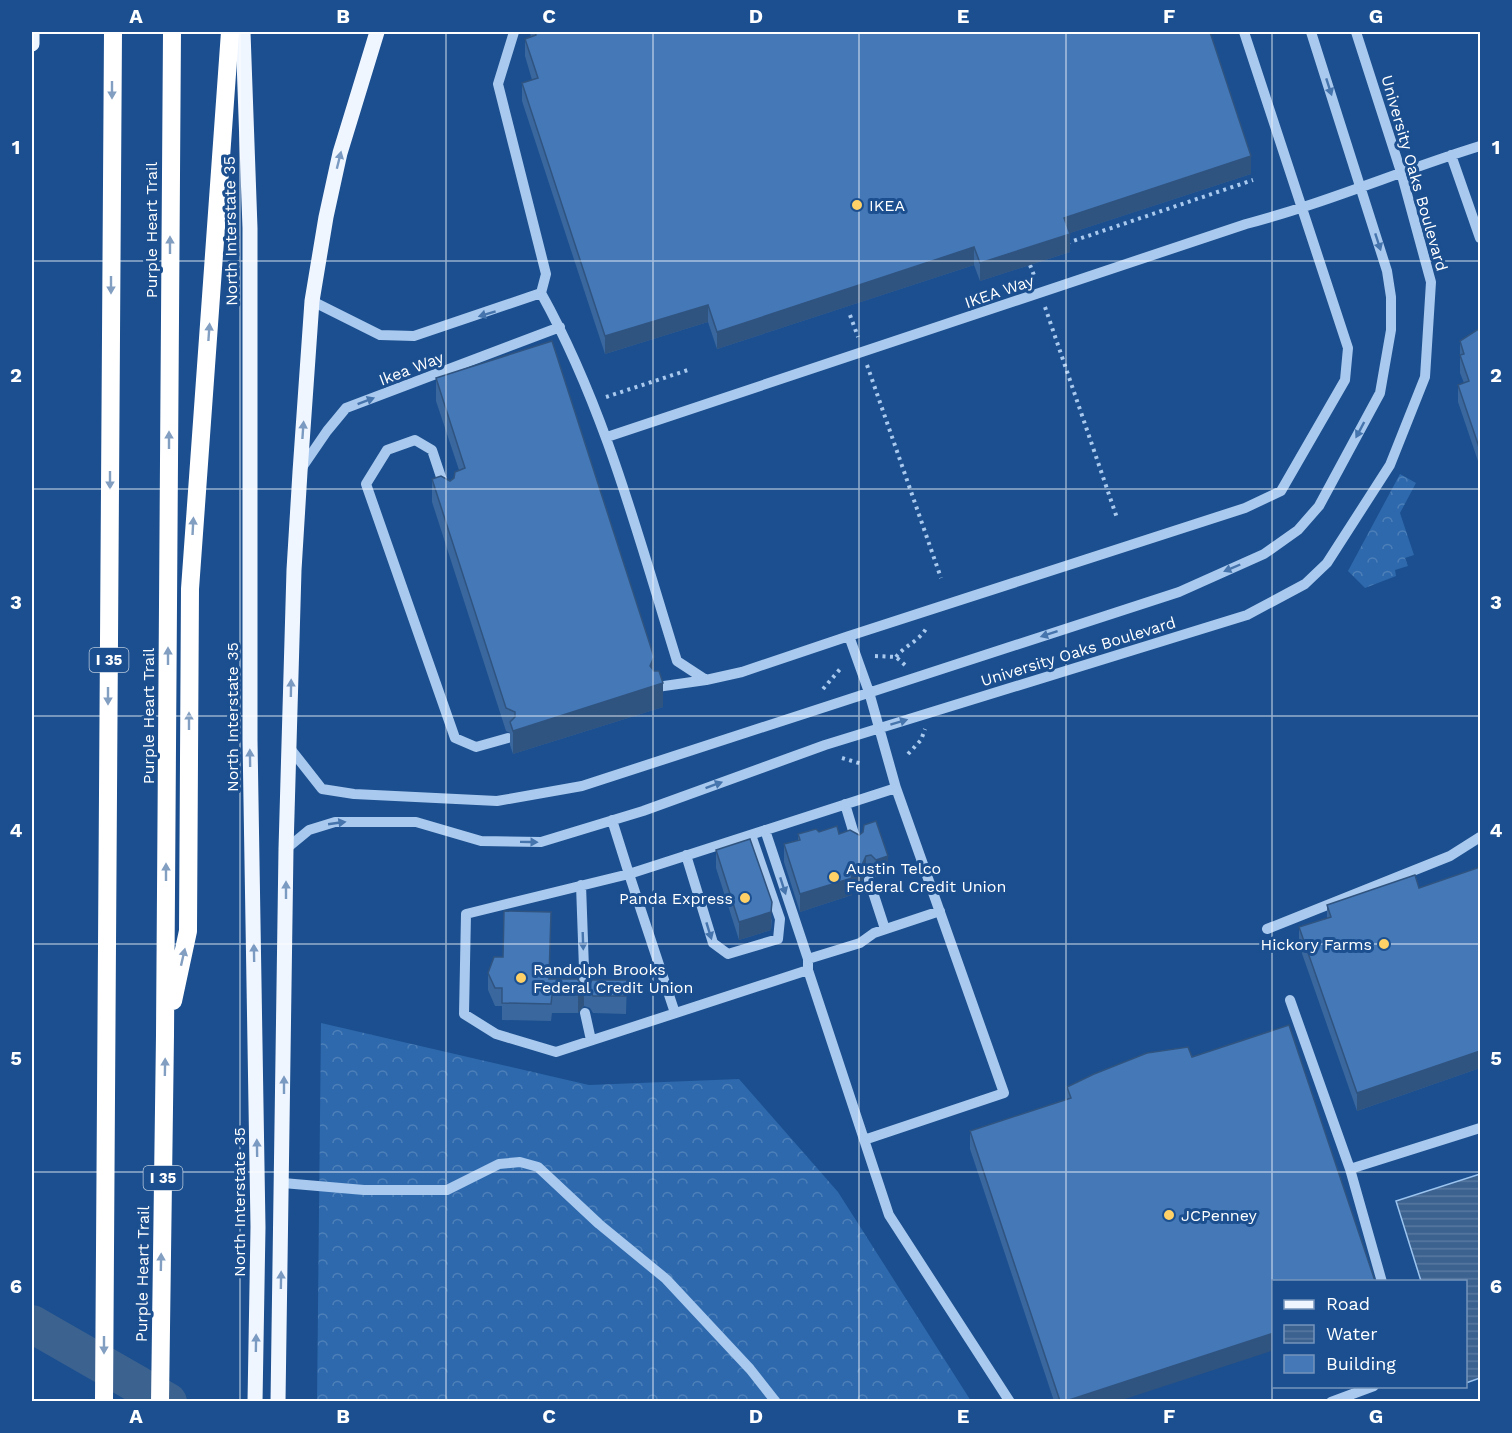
<svg xmlns="http://www.w3.org/2000/svg" width="1512" height="1433" viewBox="0 0 1512 1433" font-family="'Work Sans',sans-serif">
<style>
.forest{fill:url(#forest-crowns)}
.water{fill:url(#water-rules);stroke:#9cc4f0;stroke-width:1.5}
.lines{fill:none;stroke-linecap:round;stroke-linejoin:round}
.river{stroke:#3c6290;stroke-width:38}
.path{stroke:#a9c9ee;stroke-width:4;stroke-dasharray:3 4.5;stroke-linecap:butt}
.minor{stroke:#a9c9ee;stroke-width:10}
.major{stroke:#f0f6ff;stroke-width:15}
.highway{stroke:#fff;stroke-width:18}
.wall{fill:#3a679d}
.shaded-wall{fill:#305480}
.building{fill:#4478b7;stroke:#305480;stroke-width:1.5}
.oneway{fill:#4674ac}
.oneway2{fill:#829ec1}
.oneway3{fill:#7b9ac1}
.grid{fill:none;stroke:#fff;stroke-width:1.5;stroke-opacity:0.55}
.poi-dot{fill:#ffd166;stroke:#1b4f8f;stroke-width:2}
.labels{text-anchor:middle;stroke-width:6;stroke-linejoin:round;paint-order:stroke}
.shield{fill:#1b4f8f;stroke:#bbcadd;stroke-width:1.5}
.shield-label{font-size:15px;font-weight:bold;fill:#fff}
.street-label{font-size:16px;fill:#fff;stroke:#1b4f8f}
.poi-label{font-size:16px;fill:#fff;stroke:#1b4f8f;text-anchor:start}
.neatline{fill:none;stroke:#fff;stroke-width:2}
.grid-label{font-size:20px;text-anchor:middle;font-weight:bold;fill:#fff}
</style>
<defs>
<pattern id="forest-crowns" width="20" height="18" patternUnits="userSpaceOnUse" patternTransform="scale(1.5)"><rect width="20" height="18" fill="#2e69ad"/><path d="M2 6a3 3 0 1 1 6 0M12 15a3 3 0 1 1 6 0" fill="none" stroke="#4d80b9"/></pattern>
<pattern id="water-rules" width="6" height="5" patternUnits="userSpaceOnUse" patternTransform="scale(1.5)"><rect width="6" height="5" fill="#3c6290"/><path d="M0 2.5h6" fill="none" stroke="#597aa1"/></pattern>
</defs>
<rect width="100%" height="100%" fill="#1b4f8f"/>
<!-- forest -->
<path class="forest" d="M1400,474l16,9 -16,30 14,42 -9,3 3,8 -13,4 1,6 -31,12 -17,-17z
M321,1023l268,62 150,-6 99,113 133,209 -654,1z"/>
<!-- water -->
<path class="water" d="M1480,1174v204l-14,5v-101l-45,-1 -25,-80z"/>
<g class="lines">
<!-- river -->
<path class="river" d="M32,1324l136,78"/>
<!-- path -->
<path class="path" d="M1067,243l186,-63
M1030,265l5,13
M1045,307l72,211
M850,315l8,22
M867,365l74,213
M606,397l85,-28
M875,656l21,1 9,8
M896,657c10,-13 23,-15 31,-30
M823,689l18,-21
M908,754l13,-14 4,-11
M842,758l20,6"/>
<!-- minor -->
<path class="minor" d="M514,32l-16,52 48,190 -5,19c64,115 97,243 136,368l29,19 36,-8 107,-36 20,56 27,96 -267,86 46,139
M1451,155l29,83
M312,301l68,34 34,1 127,-43
M607,437l639,-213c80,-21 156,-54 234,-78
M301,469l26,-38 19,-23 214,-81
M445,489l-13,-39 -17,-10 -28,10 -21,34 89,254 21,9 32,-9
M849,636l396,-128 36,-17 64,-111 3,-32 -104,-316
M657,687l49,-7
M289,747l33,42 32,5 143,7 85,-15 597,-194 85,-38 34,-24 21,-24 61,-113 11,-63v-33l-4,-26 -76,-239
M845,804l12,40
M612,820l17,54 -163,40 -2,100 32,20 60,18 252,-82 81,245 121,187
M765,830l43,129v11
M286,849l23,-19 26,-8h81l65,19 60,1 102,-31 182,-66 422,-130 58,-31 22,-21 63,-98 35,-88 6,-95 -30,-110 -45,-140
M686,855l27,88 15,11 50,-15 2,-20 -29,-84
M869,880l16,49
M581,885l4,112
M1267,929l183,-73 30,-19
M808,959l52,-16 14,-10 66,-22
M1290,1000l60,169
M585,1013l6,27
M864,1140l140,-47 -108,-305
M283,1183l81,7h83l52,-26 21,-2 18,5 61,57 67,55 84,90 26,33
M1382,1282l-32,-113 130,-41
M1331,1402l43,-16"/>
<!-- major -->
<path class="major" d="M243,32l7,196v512l8,487 -3,175
M32,44v-12
M278,1402l8,-553 8,-279 6,-98 12,-171 14,-84 14,-64 37,-121"/>
<!-- highway -->
<path class="highway" d="M173,1001l15,-70 2,-342 40,-557
M104,1402l9,-1370
M160,1402l5,-367 7,-1003"/>
</g>
<!-- wall -->
<path class="wall" d="M529,32h681l41,142 -181,59v19l-90,29 -6,-16 -257,84 -9,-27 -103,32 -83,-253v-18l10,-3 -7,-24v-17l6,-3z
M1480,328v139l-22,-65v-17l6,-2 -4,-10v-32z
M436,378l218,293 9,36 -150,47 -3,-9v-12l-4,-2 -74,-229v-23l18,2 4,-3 5,-8 -23,-69z
M850,830l38,43 -12,4 -5,-4h-5l-4,9 -10,4v9l-52,17 -16,-50v-18l14,-4v-6l21,-2 20,2z
M716,850l56,70 -1,10 -32,10 -23,-72z
M1480,867v201l-123,43 -58,-166v-18l28,-9v-13l92,-17z
M488,973l62,6 35,8 42,-7 -1,34 -33,-1 -3,-5 -6,-2 -6,7h-26l-1,8 -49,-1v-14h-7l-7,-16z
M1094,1074l25,327h-65l-84,-252v-18l97,-32v-12z"/>
<!-- shaded-wall -->
<path class="shaded-wall" d="M1251,156v18l-187,61v-17z
M1070,234v18l-90,29v-18z
M974,247v18l-257,84v-17z
M708,305v17l-103,32v-18z
M654,657v23l9,3v24l-150,47v-23z
M866,856v17l-4,9 -10,4v9l-52,17v-18l49,-25z
M888,856v17l-12,4v-17z
M772,902l-1,28 -32,10v-18z
M584,988v18l-6,7v-18z
M1480,1051v17l-123,43v-18z
M1274,1333v17l-155,51h-53z"/>
<!-- building -->
<path class="building" d="M535,32h675l41,124 -187,62 6,16 -90,29 -6,-16 -257,85 -9,-27 -103,31 -83,-253 16,-5 -13,-39 11,-4z
M1480,328v122l-22,-65 11,-4 -9,-26 4,-1 -4,-13z
M552,341l102,316 -4,9 4,5h5l4,12 -150,48 -3,-9 5,-5v-5l-9,-4 -74,-229 9,-3 9,5 4,-3 1,-6 10,-4 -29,-90z
M876,821l12,35 -12,4 -5,-5 -5,1 -4,9 -13,4 3,9 -52,16 -16,-50 16,-4 -2,-6 18,-5 3,3 18,-6 2,8 11,-4 9,5 4,-3 1,-7z
M750,839l22,63 -1,10 -32,10 -23,-72z
M1480,867v184l-123,42 -58,-166 32,-10 -4,-12 88,-30 4,13z
M504,911l47,1 -2,67h28l8,8 4,-2 3,-5h35l-1,16h-33l-3,-6 -6,-2 -6,7h-26l-1,9 -49,-1v-15h-7l-7,-15 6,-16h9z
M1289,1025l86,256h-101v52l-208,68h-6l-90,-270 101,-33 -4,-11 27,-13 53,-21 41,-6 4,10z"/>
<!-- one-way arrows -->
<defs><path id="oneway-solid" d="M-6-.8H1V-3.2L6.5 0L1 3.2V.8H-6Z" transform="scale(1.5)"/></defs>
<g class="oneway">
<use href="#oneway-solid" transform="translate(1329 87) rotate(72)"/>
<use href="#oneway-solid" transform="translate(1378 242) rotate(72)"/>
<use href="#oneway-solid" transform="translate(487 314) rotate(163)"/>
<use href="#oneway-solid" transform="translate(366 401) rotate(-21)"/>
<use href="#oneway-solid" transform="translate(1360 430) rotate(118)"/>
<use href="#oneway-solid" transform="translate(1232 568) rotate(157)"/>
<use href="#oneway-solid" transform="translate(1049 634) rotate(162)"/>
<use href="#oneway-solid" transform="translate(899 722) rotate(-17)"/>
<use href="#oneway-solid" transform="translate(714 785) rotate(-20)"/>
<use href="#oneway-solid" transform="translate(337 823) rotate(-8)"/>
<use href="#oneway-solid" transform="translate(529 842) rotate(1)"/>
<use href="#oneway-solid" transform="translate(783 886) rotate(72)"/>
<use href="#oneway-solid" transform="translate(709 931) rotate(73)"/>
<use href="#oneway-solid" transform="translate(583 941) rotate(88)"/>
</g>
<g class="oneway2">
<use href="#oneway-solid" transform="translate(112 90) rotate(90)"/>
<use href="#oneway-solid" transform="translate(170 245) rotate(-90)"/>
<use href="#oneway-solid" transform="translate(111 285) rotate(90)"/>
<use href="#oneway-solid" transform="translate(209 332) rotate(-86)"/>
<use href="#oneway-solid" transform="translate(169 440) rotate(-90)"/>
<use href="#oneway-solid" transform="translate(110 480) rotate(90)"/>
<use href="#oneway-solid" transform="translate(193 526) rotate(-87)"/>
<use href="#oneway-solid" transform="translate(168 656) rotate(-90)"/>
<use href="#oneway-solid" transform="translate(108 696) rotate(90)"/>
<use href="#oneway-solid" transform="translate(189 721) rotate(-90)"/>
<use href="#oneway-solid" transform="translate(166 872) rotate(-90)"/>
<use href="#oneway-solid" transform="translate(183 957) rotate(-77)"/>
<use href="#oneway-solid" transform="translate(165 1067) rotate(-89)"/>
<use href="#oneway-solid" transform="translate(161 1262) rotate(-89)"/>
<use href="#oneway-solid" transform="translate(104 1345) rotate(90)"/>
</g>
<g class="oneway3">
<use href="#oneway-solid" transform="translate(339 160) rotate(-76)"/>
<use href="#oneway-solid" transform="translate(303 430) rotate(-86)"/>
<use href="#oneway-solid" transform="translate(291 688) rotate(-89)"/>
<use href="#oneway-solid" transform="translate(250 758) rotate(-91)"/>
<use href="#oneway-solid" transform="translate(286 890) rotate(-90)"/>
<use href="#oneway-solid" transform="translate(254 953) rotate(-91)"/>
<use href="#oneway-solid" transform="translate(284 1085) rotate(-90)"/>
<use href="#oneway-solid" transform="translate(257 1148) rotate(-91)"/>
<use href="#oneway-solid" transform="translate(281 1280) rotate(-89)"/>
<use href="#oneway-solid" transform="translate(256 1343) rotate(-89)"/>
</g>
<!-- grid -->
<path class="grid" d="M240,32v1370M446,32v1370M653,32v1370M859,32v1370M1066,32v1370M1272,32v1370M32,261h1448M32,489h1448M32,716h1448M32,944h1448M32,1172h1448"/>
<!-- markers -->
<g class="poi-dot">
<circle cx="857" cy="205" r="6"/>
<circle cx="834" cy="877" r="6"/>
<circle cx="745" cy="898" r="6"/>
<circle cx="1384" cy="944" r="6"/>
<circle cx="521" cy="978" r="6"/>
<circle cx="1169" cy="1215" r="6"/>
</g>
<g class="labels">
<!-- shield labels -->
<g class="shield">
<rect x="89.5" y="648" width="39" height="24" rx="4.5"/>
<rect x="143.5" y="1166" width="39" height="24" rx="4.5"/>
</g>
<g class="shield-label">
<text x="109" y="665">I 35</text>
<text x="163" y="1183">I 35</text>
</g>
<!-- street labels -->
<g class="street-label">
<text transform="translate(1415 173) rotate(74)" y="6">University Oaks Boulevard</text>
<text transform="translate(151 230) rotate(-90)" y="6">Purple Heart Trail</text>
<text transform="translate(230 231) rotate(-91)" y="6">North Interstate 35</text>
<text transform="translate(999 291) rotate(-19)" y="6">IKEA Way</text>
<text transform="translate(411 368) rotate(-21)" y="6">Ikea Way</text>
<text transform="translate(1078 651) rotate(-17)" y="6">University Oaks Boulevard</text>
<text transform="translate(148 716) rotate(-90)" y="6">Purple Heart Trail</text>
<text transform="translate(232 717) rotate(-90)" y="6">North Interstate 35</text>
<text transform="translate(239 1202) rotate(-90)" y="6">North Interstate 35</text>
<text transform="translate(142 1274) rotate(-89)" y="6">Purple Heart Trail</text>
</g>
<!-- poi labels -->
<g class="poi-label">
<text x="869" y="211">IKEA</text>
<text x="846" y="874">Austin Telco<tspan x="846" dy="18">Federal Credit Union</tspan></text>
<text x="733" y="904" text-anchor="end">Panda Express</text>
<text x="1372" y="950" text-anchor="end">Hickory Farms</text>
<text x="533" y="975">Randolph Brooks<tspan x="533" dy="18">Federal Credit Union</tspan></text>
<text x="1181" y="1221">JCPenney</text>
</g>
</g>
<!-- border -->
<rect width="1512" height="1433" fill="none" stroke="#1b4f8f" stroke-width="66"/>
<!-- legend -->
<rect x="1272" y="1280" width="195" height="108" fill="#1b4f8f" stroke="#7695bc" stroke-width="1.5"/>
<rect x="1284" y="1300" width="30" height="9" fill="#f0f6ff" stroke="#7695bc" stroke-width="1.5"/>
<text x="1326" y="1310" font-size="18" fill="#ffffff">Road</text>
<rect x="1284" y="1325" width="30" height="18" fill="url(#water-rules)" stroke="#7695bc" stroke-width="1.5"/>
<text x="1326" y="1340" font-size="18" fill="#ffffff">Water</text>
<rect x="1284" y="1355" width="30" height="18" fill="#4478b7" stroke="#7695bc" stroke-width="1.5"/>
<text x="1326" y="1370" font-size="18" fill="#ffffff">Building</text>
<rect x="33" y="33" width="1446" height="1367" class="neatline"/>
<g class="grid-label">
<text x="136" y="23">A</text>
<text x="343" y="23">B</text>
<text x="549" y="23">C</text>
<text x="756" y="23">D</text>
<text x="963" y="23">E</text>
<text x="1169" y="23">F</text>
<text x="1376" y="23">G</text>
<text x="16" y="154">1</text>
<text x="1496" y="154">1</text>
<text x="16" y="382">2</text>
<text x="1496" y="382">2</text>
<text x="16" y="609">3</text>
<text x="1496" y="609">3</text>
<text x="16" y="837">4</text>
<text x="1496" y="837">4</text>
<text x="16" y="1065">5</text>
<text x="1496" y="1065">5</text>
<text x="16" y="1293">6</text>
<text x="1496" y="1293">6</text>
<text x="136" y="1423">A</text>
<text x="343" y="1423">B</text>
<text x="549" y="1423">C</text>
<text x="756" y="1423">D</text>
<text x="963" y="1423">E</text>
<text x="1169" y="1423">F</text>
<text x="1376" y="1423">G</text>
</g>
</svg>
